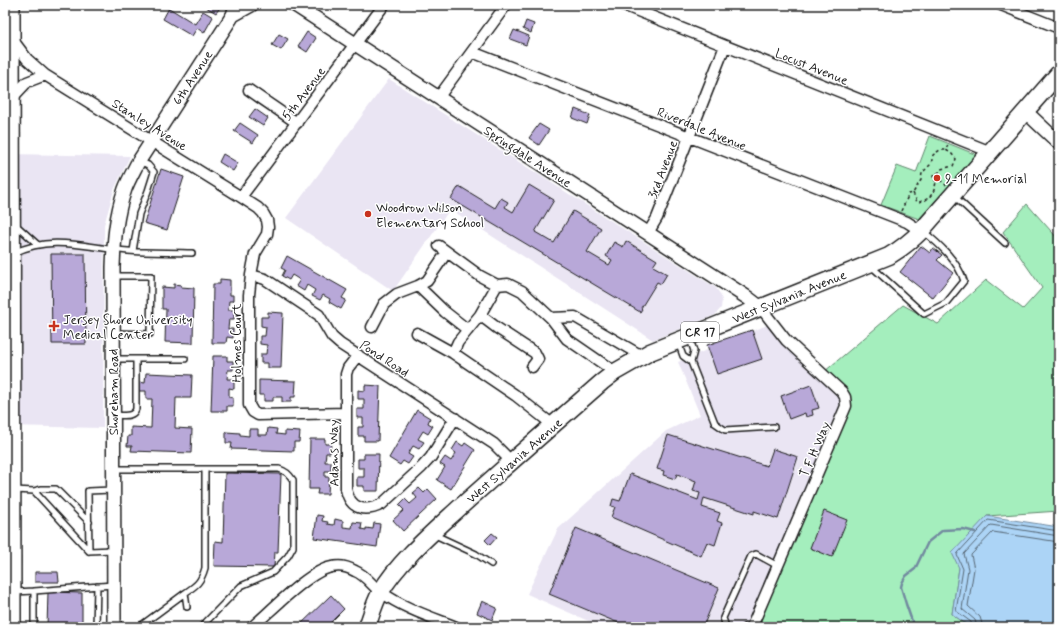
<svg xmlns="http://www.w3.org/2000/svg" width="1064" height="632" viewBox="0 0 1064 632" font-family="Mynerve,sans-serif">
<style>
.built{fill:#eae5f3}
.green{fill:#a4eebd;stroke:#60856c}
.water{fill:#acd4f6;stroke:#728a9f}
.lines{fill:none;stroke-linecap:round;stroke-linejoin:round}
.shore{stroke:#566673;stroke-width:1}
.stream{stroke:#728a9f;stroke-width:2.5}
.building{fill:#b8a8d8;stroke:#1c1c1c}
.service-casing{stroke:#1c1c1c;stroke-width:8}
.minor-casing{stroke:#1c1c1c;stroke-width:13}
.tertiary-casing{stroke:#1c1c1c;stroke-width:16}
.primary-casing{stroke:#1c1c1c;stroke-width:19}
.trunk-casing{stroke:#1c1c1c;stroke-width:20}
.path{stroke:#1c1c1c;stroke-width:1.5;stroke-dasharray:3 3;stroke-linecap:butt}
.service{stroke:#fff;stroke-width:5}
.minor{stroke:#fff;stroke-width:10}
.tertiary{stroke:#fff;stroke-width:13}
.primary{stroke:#fff;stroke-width:16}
.trunk{stroke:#fff;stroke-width:17}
.poi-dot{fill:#c8321e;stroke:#fff;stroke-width:1.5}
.labels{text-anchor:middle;stroke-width:3;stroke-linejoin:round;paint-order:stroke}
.shield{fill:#fff;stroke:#606060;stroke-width:1}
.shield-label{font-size:12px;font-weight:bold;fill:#1c1c1c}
.street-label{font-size:13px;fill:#1c1c1c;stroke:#fff}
.poi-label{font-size:13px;fill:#1c1c1c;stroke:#fff;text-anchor:start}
</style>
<rect width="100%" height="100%" fill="#fff"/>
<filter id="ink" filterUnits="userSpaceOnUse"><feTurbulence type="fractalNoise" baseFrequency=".025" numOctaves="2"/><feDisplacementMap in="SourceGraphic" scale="8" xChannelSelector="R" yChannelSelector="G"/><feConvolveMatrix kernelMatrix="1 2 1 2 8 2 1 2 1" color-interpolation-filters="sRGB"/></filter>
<g filter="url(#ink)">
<!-- built -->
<path class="built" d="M389,79l327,209 4,6 2,6 -1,8 -6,7 -62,25 -203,-131 -57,82 -107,-73z
M5,154l125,2 -16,34 -10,35 -1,203 -98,-2z
M777,321l74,79 -24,61 -71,166h-154l-75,-33 31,-65 108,-98 34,-16 -22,-53z"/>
<!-- green -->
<path class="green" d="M930,136l47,19 -58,64 -38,-14 16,-39 19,7z
M1027,204l32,36v271l-72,5 -28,52 -7,46 18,13h-214l71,-166 24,-61 -27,-28 79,-67 35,19 48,-44 37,29 19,-21 -39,-56z"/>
<!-- water -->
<path class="water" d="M987,516l72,11v100h-89l-18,-13 7,-46 -7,-15z"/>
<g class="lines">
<!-- shore -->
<path class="shore" d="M972,627l-1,-5 -15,-11 7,-42 -6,-14 1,-2 30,-33 71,11
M977,627l-2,-7 -13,-11 6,-40 -4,-15 27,-29 68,11
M983,627l-3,-10 -12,-11 6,-37 -3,-14 22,-23 66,10"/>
<!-- stream -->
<path class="stream" d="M914,627l-8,-23 -5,-17 1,-4 4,-7 9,-7 13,-27 15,-12 20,-1 12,3"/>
</g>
<!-- building -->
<path class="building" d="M207,5h15l-6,8 -10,-6z
M169,8l26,16 8,-13 10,6 -9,16 -7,-5 -5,8 -29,-17z
M526,21l8,3 -3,9 -8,-4z
M514,30l15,6 -3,9 -16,-6z
M307,32l9,6 -9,14 -9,-6z
M279,34l9,5 -7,11 -9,-5z
M255,109l13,9 -5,8 -14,-9z
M575,109l15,6 -3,9 -15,-6z
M240,123l18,12 -5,8 -19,-12z
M539,124l10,6 -10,15 -10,-7z
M223,154l15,9 -5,8 -14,-9z
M161,169l23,8 -17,53 -23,-7z
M529,185l25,15 -19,32 19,11 19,-32 28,17 -14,24 22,13 3,-5 -6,-4 8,-14 9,5 3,-6 31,19 -4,6 14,8 -6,10 -4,-2 -16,26 1,1 -2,3 -189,-113 8,-13 36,22 6,-10 7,4 -3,5 8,5z
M921,246l9,7 3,-5 9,7 -5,5 16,13 -20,25 -33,-26z
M51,254h34l1,90h-34z
M287,256l60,34 -5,8 4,2 -5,9 -12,-7 1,-3 -7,-4 -3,5 -8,-4 3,-6 -8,-5 -3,6 -8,-5 4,-6 -8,-5 -3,5 -7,-4 3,-6 -4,-2z
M220,279l10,1v15h3v6h-4l-1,9h6v9h-5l-1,10h5v9l-6,-1 -1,6h-14l1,-59h7z
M174,284l7,1v2l13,1 -1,55 -28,-1 1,-33h-4v-22l12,1z
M268,312l15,1 -2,55h-13v-5h-7v-9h5l1,-9 -7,-1v-8h5l1,-9 -5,-1v-9h7z
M752,330l10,29 -45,15 -10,-29z
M213,356h14v5h6v9h-5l-1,9h7v10l-5,-1v9l4,1v8h-6v5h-16z
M146,373l46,2 -1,23h-15l-1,30 17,1 -1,24 -60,-2 1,-5h-5l1,-10h3v-9l20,1 1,-29h-6v-8h-7v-9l6,1z
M259,380l37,1 -1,16h-4v5h-9v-5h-9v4h-9v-6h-5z
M365,385l15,1 -2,55h-14v-5h-6v-9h5v-9h-6v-9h7v-10h-6v-9l7,1z
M811,385l8,23 -7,2 1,5 -7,2 -1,-4 -16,6 -8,-23z
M417,410l13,8 -2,5 5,3 -5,8 -5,-3 -5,8 6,3 -5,7 -6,-3 -5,8 5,3 -5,7 -5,-3 -3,4 -11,-7z
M268,428l9,1 -1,5 9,1v-4l15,1 -1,10h-5v9l-63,-2 1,-6h-6v-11l14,1v2l9,1v-7h9v6h9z
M668,435l99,31 6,-17 25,8 -20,62 -24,-8v3l-50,-16 -2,9 18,6 -3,8 5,2 -7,22 -8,-3 -6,14 -90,-39 4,-10 -4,-1 2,-7 7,2 10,-27 68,26 2,-7 -7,-2 3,-10 -19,-7 -2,5 -12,-4 1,-4 -7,-2z
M310,439h15v5h6l-1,9h-4l-1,9h6v9h-6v6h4l-1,17h-11l1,-5h-9z
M457,442l6,4 2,-3 10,7 -24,39 -14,-9 8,-13 -5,-3 5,-7 6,4 5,-8 -4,-3z
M364,454h15l-1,37h-14v-5h-7v-9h7v-9h-6v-9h6z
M225,473l56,1 -3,78h-3l-1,15 -60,-1 1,-25 8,1z
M419,488l5,5 4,-4 9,10 -34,32 -10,-11 11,-10 -5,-5 6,-6 5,5 7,-6 -4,-5z
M824,511l23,9 -15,37 -22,-9z
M317,515l6,1 -1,5 6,1 -1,2 7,1 1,-6 8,2v6l9,1 1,-6 9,1 -1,6 5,1v-2l7,1 1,-6 6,1 -3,23 -63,-9z
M576,528l143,60 -16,39h-75l-79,-33z
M492,533l5,4 -7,8 -5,-5z
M35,572h23l1,10h-24z
M48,592l34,1v34h-35z
M331,595l13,14 -18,18h-28z
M482,601l15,7 -5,12 -15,-7z"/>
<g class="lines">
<defs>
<path id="service" d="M954,196l51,47
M16,225l21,19
M133,251l6,-37 9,-23 6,-19 -6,-7 -9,-4
M14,253c39,-19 73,-5 114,-2 21,2 43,1 64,2
M871,266l53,48 22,-11 18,-22c-6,-20 -25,-37 -41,-50
M114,333l36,1 1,-58h-37
M678,342l5,14 8,6 3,-11 -4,-12
M114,359h71
M691,362l24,61 10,7 49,-3
M114,415c8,0 19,3 22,-6v-50
M114,469h165c7,2 10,5 14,11v67l-5,9 -15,16 -32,14 -40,41
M14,490l20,1 55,60
M112,490l-24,1 1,60 24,-1
M34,491l8,-2h14l33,33
M433,534l43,20 15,10
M34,591l79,-6
M15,592l19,-1v36
M187,607l-2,-14c12,-8 16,-11 20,-25v-99
M96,627l1,-41
M139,627l46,-34
M726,627l-3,-9 28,-62 5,-2 22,12
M744,627l9,-3"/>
<path id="minor" d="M623,5l368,147
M1001,5l58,23
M12,39l15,20 18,16 196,122 17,11 5,5 4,7 1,7 -1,7 -12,20 -4,21 -2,20v110l4,7 5,3 88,-2
M472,52l435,170 14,9
M249,90l48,33
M12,98l15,-16 18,-7
M438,98l68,-93
M241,197l143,-192
M648,233l9,-15 68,-172
M439,246l41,30 17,9
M251,275l14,4 54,36 13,22 8,7 154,100 17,17
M418,286l27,26 23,18
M480,315l17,13 38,25 3,6 -6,8
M551,318l24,-1 67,39
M372,327l12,-23 13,-10 21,-8 9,-5 20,-29
M417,333l36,20 62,42 38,30
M453,353l5,-11 22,-27 17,-30 11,-1 14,7 29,27 16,21 48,33
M358,355l-10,13 -2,6v115c4,20 19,24 36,15l40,-37 9,-10 24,-39
M753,624l93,-218 -1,-9 -3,-5 -56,-52 -25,-32
M252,627c18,-15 58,-57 80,-60 8,-2 16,0 23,4 11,4 17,15 26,21 22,16 50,25 75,35"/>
<path id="tertiary" d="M295,5l453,293 13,10
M233,15l18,-10
M1026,112l33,31
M114,627l-1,-360c1,-27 3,-52 12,-78 3,-8 8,-17 12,-25l96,-149 3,-10"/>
<path id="primary" d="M367,627c4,-11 7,-23 13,-34 17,-30 53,-61 78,-84 48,-43 96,-85 144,-127l13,-10 35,-20 239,-96c12,-7 22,-15 32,-25l138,-158"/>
<path id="trunk" d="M11,5l1,622"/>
</defs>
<!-- service casing -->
<use href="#service" class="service-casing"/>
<!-- minor casing -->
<use href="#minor" class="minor-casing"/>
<!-- tertiary casing -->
<use href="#tertiary" class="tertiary-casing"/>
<!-- primary casing -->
<use href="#primary" class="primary-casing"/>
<!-- trunk casing -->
<use href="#trunk" class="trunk-casing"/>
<!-- path -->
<path class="path" d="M933 177a4 4 0 1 1 8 0a4 4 0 1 1-8 0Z
M938,174l3,-5 12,-3 3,-7 -5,-6 -5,-3
M940,180l6,5
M913,193l4,9c12,0 18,-10 19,-21
M901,211l8,-17 4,-1 8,-13 1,-7 9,-9 2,-9 7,-5h6l2,-6"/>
<!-- service -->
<use href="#service" class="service"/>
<!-- minor -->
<use href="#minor" class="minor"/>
<!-- tertiary -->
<use href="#tertiary" class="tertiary"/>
<!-- primary -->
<use href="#primary" class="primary"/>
<!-- trunk -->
<use href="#trunk" class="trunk"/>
</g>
</g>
<!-- markers -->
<g class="poi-dot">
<circle cx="937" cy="178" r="4"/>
<circle cx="368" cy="214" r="4"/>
<path d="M52 320h4v4h4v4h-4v4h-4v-4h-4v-4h4z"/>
</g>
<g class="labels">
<!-- shield labels -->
<rect class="shield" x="681" y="322" width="38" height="20" rx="3"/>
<g class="shield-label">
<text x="700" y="336">CR 17</text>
</g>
<!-- street labels -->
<g class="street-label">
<text transform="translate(812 66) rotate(22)" y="5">Locust Avenue</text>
<text transform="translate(192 77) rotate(-57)" y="5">6th Avenue</text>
<text transform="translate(303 93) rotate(-53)" y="5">5th Avenue</text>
<text transform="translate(150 124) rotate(32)" y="5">Stanley Avenue</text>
<text transform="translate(702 128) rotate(22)" y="5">Riverdale Avenue</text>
<text transform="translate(528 156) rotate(33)" y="5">Springdale Avenue</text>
<text transform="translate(662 169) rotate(-69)" y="5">3rd Avenue</text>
<text transform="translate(789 296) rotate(-22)" y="5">West Sylvania Avenue</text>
<text transform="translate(236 343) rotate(-90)" y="5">Holmes Court</text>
<text transform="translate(385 358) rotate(33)" y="5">Pond Road</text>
<text transform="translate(113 392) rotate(-90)" y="5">Shoreham Road</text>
<text transform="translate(814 449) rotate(-67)" y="5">T F H Way</text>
<text transform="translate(333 453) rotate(-91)" y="5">Adams Way</text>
<text transform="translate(514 460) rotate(-41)" y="5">West Sylvania Avenue</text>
</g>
<!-- poi labels -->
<g class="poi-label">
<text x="945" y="183">9-11 Memorial</text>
<text x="376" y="212">Woodrow Wilson<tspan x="376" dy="15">Elementary School</tspan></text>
<text x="63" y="324">Jersey Shore University<tspan x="63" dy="15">Medical Center</tspan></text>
</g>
</g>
<!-- margin -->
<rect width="1064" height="632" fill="none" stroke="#fff" stroke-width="20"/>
<rect x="10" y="10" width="1044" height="612" fill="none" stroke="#1c1c1c" stroke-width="1.5" filter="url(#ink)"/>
</svg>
